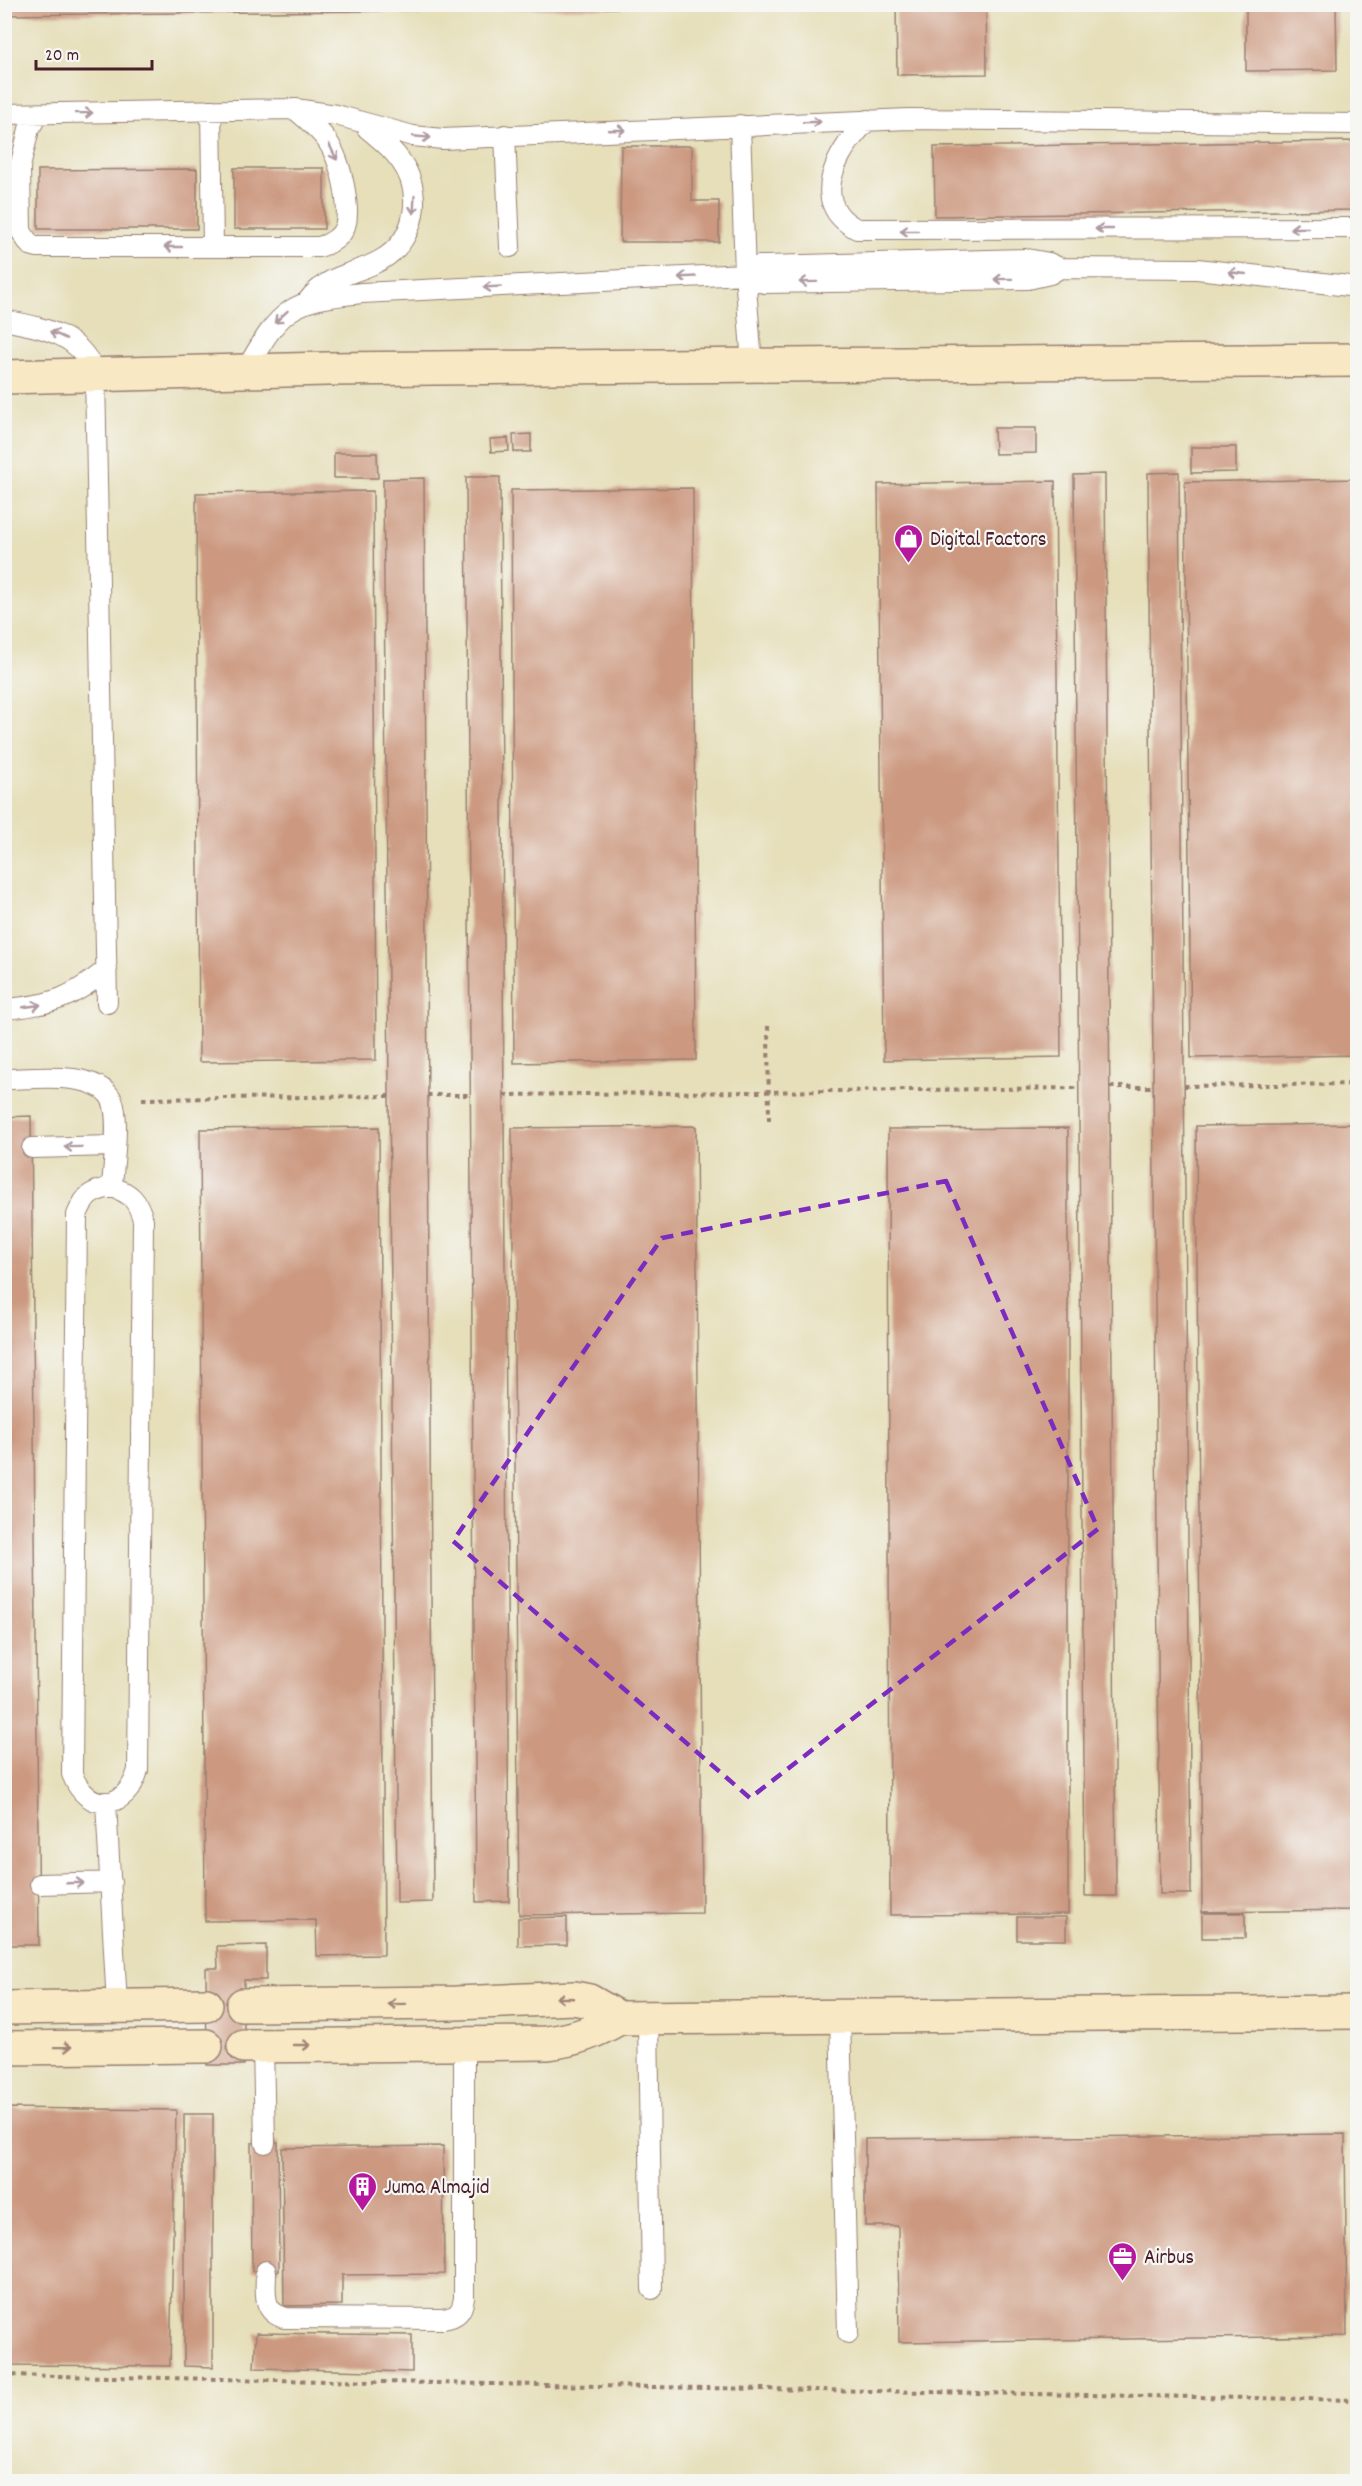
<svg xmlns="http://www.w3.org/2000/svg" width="1362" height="2486" viewBox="0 0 1362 2486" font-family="Dekko,sans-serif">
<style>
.building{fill:#cc9980}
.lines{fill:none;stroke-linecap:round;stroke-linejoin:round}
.lane-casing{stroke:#987f72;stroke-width:22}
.secondary-casing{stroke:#987f72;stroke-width:36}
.path{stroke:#987f72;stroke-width:4;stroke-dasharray:4.5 4.5;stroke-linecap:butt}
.lane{stroke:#fff;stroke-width:20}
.secondary{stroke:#f8e8c3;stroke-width:33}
.oneway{stroke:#ae9aa0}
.oneway2{stroke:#a18477}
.marked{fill:none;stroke:#7b2cbf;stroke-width:4.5;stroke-dasharray:12 8;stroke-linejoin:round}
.labels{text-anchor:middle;stroke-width:4.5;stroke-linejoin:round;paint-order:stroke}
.poi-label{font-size:21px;fill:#4a1f2b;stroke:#f6f6f2;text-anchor:start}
</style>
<rect width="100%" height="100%" fill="#f6f6f2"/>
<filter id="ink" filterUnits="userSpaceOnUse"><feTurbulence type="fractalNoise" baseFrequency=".0167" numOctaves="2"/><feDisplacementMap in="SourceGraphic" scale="12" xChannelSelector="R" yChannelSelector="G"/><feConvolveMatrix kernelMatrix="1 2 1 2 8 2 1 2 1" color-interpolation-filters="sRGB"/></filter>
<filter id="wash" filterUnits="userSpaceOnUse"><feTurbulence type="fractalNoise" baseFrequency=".008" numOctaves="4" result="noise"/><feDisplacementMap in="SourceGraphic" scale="24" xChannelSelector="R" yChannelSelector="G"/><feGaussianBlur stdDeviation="1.35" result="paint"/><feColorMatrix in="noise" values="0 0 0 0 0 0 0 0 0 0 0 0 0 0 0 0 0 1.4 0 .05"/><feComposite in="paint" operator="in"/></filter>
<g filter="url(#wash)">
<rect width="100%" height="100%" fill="#e6dfba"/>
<g id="blocks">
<!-- building -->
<path class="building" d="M4,4h616v4l-616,7z
M896,4h90l1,70 -90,1z
M1246,4h90l1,66 -91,1z
M1358,141v69l-423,6 -1,-69z
M621,146h71v55h27v41h-99z
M234,168h90v61h-90z
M197,169v60h-159v-59z
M994,428h42v25l-41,1z
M531,434v18h-17l-1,-17z
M508,438l1,13 -18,1 -1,-13z
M1191,447h45v25l-45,1z
M334,453h43l1,25h-44z
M1179,472l12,1422h-31l-12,-1421z
M1105,474l11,1422h-31l-11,-1421z
M466,477h34l9,1424 -33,1z
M424,478l9,1424 -36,1 -14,-1424z
M1358,479v576l-167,3 -6,-576z
M1055,481l6,576 -177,3 -6,-576z
M693,488l3,572 -182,3 -3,-573z
M373,491l3,569 -177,2 -3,-569z
M31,1116l8,829h-35v-828z
M1358,1124v786l-156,2 -6,-786z
M696,1126l6,787 -183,2 -7,-787z
M379,1127l5,828 -67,1 -1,-36 -111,1 -5,-792z
M1068,1128v786l-178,1 -2,-786z
M1202,1913h43v25h-43z
M567,1917v28l-49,1v-28z
M1017,1917h49v23h-49z
M266,1945v35h-22v85h-37l-1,-97h12l-1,-22z
M4,2108l172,2 -6,256 -166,-1z
M184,2114h29v253l-29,-1z
M1345,2134l2,202 -448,6 -1,-116h-33v-87z
M278,2142l1,129h-27l-1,-128z
M443,2146l1,128 -102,1v30l-58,1 -2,-158z
M256,2333l156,2v37l-158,-4z"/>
</g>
</g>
<g filter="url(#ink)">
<use href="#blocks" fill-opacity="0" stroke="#987f72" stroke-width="1.5"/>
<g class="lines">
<defs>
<path id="lane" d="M211,110l2,137
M4,114l291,-5 41,6 77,21 30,3 466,-20 449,5
M38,114l-9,15 -9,38 1,64 9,14 7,2h282c31,-9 30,-28 26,-56 -3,-17 -7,-34 -17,-49 -8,-12 -22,-23 -33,-33
M868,120c-30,30 -62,83 -11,109l501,-1
M740,125l5,149 7,90
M505,135l5,112
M745,274l6,5 13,4 264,-4 22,-5 10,-6
M307,302c21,-29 46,-26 74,-42 36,-21 43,-68 19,-100 -9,-13 -21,-22 -33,-32
M4,320c39,8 76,13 91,54l12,629
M246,370c35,-62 44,-70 116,-77l383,-19 14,-8h7l261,-7 22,4 11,5 137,1 161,18
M4,1009c47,-4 67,-10 103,-40
M4,1079c29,0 90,-9 107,19 10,17 2,68 1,89
M32,1148l82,-2
M112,1187c19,6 26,14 31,33l-5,550c-11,41 -51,44 -66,4l5,-559c8,-20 14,-24 35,-28z
M106,1802l11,204
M40,1884l71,-2
M840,2016l8,317
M648,2018l4,271
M263,2045l2,98
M266,2271c0,20 -5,41 19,47l158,1c14,-2 19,-7 21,-21v-254"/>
<path id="secondary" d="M4,377l323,-8 1031,-9
M243,2005l213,-2 118,-5 15,3 30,17
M4,2008l202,-3
M244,2046l303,-3c27,-3 48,-11 72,-25l739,-6
M4,2048l202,-2"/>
</defs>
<!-- lane casing -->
<use href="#lane" class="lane-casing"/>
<!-- secondary casing -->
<use href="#secondary" class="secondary-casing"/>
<!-- path -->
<path class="path" d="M768,1026l1,95
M1184,1086l174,-2
M1110,1087h44
M427,1095h43
M504,1095l575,-7
M142,1099l247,-3
M4,2375l1354,25"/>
<!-- lane -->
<use href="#lane" class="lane"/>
<!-- secondary -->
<use href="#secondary" class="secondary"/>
</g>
<!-- one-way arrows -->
<defs><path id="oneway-shaft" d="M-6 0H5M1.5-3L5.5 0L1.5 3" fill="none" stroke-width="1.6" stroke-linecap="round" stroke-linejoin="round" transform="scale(1.5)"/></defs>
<g class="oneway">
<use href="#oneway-shaft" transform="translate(84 113) rotate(-1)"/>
<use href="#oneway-shaft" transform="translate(812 122) rotate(-2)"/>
<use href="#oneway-shaft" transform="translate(617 130) rotate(-2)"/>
<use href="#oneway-shaft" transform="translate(422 137) rotate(5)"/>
<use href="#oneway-shaft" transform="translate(333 152) rotate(64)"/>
<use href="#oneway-shaft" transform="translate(414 205) rotate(93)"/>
<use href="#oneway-shaft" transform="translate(1299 228) rotate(180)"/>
<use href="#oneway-shaft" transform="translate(1104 229) rotate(180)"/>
<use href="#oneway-shaft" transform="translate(909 231) rotate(180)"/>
<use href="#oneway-shaft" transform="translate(173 247) rotate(180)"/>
<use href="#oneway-shaft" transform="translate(1237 273) rotate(-174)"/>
<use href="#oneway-shaft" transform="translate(687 277) rotate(177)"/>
<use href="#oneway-shaft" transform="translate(1003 279) rotate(179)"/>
<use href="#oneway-shaft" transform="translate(808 282) rotate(179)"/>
<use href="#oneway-shaft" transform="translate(492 287) rotate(177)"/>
<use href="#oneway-shaft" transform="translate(281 317) rotate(137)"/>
<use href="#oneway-shaft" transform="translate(58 335) rotate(-156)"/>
<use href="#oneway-shaft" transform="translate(32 1006) rotate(-8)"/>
<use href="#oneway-shaft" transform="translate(73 1147) rotate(179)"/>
<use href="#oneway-shaft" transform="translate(75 1883) rotate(-2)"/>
</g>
<g class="oneway2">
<use href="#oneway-shaft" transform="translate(565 1998) rotate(-178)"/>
<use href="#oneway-shaft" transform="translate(397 2004) rotate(179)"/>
<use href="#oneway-shaft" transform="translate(302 2045)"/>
<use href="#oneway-shaft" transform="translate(63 2047) rotate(-1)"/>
</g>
</g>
<!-- marked area -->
<path class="marked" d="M946,1181l152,348 -348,269 -297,-257 209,-303z"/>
<!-- icons -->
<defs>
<symbol id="shop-pin" viewBox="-11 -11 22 30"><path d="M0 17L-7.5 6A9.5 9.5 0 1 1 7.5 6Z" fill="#b5179e" stroke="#f6f6f2"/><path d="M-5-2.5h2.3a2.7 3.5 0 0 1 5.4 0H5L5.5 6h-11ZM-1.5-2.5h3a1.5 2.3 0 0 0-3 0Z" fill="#fff"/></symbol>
<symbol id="building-pin" viewBox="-11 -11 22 30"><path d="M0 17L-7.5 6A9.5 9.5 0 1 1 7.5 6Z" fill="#b5179e" stroke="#f6f6f2"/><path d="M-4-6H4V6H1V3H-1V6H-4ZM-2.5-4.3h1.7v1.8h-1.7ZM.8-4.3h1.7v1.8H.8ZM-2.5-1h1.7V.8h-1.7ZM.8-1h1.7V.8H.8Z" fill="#fff"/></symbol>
<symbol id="office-pin" viewBox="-11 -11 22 30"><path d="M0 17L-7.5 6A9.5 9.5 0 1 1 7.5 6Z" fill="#b5179e" stroke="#f6f6f2"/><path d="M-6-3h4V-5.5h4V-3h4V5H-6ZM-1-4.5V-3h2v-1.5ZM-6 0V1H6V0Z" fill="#fff"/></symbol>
</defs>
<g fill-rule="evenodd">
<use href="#shop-pin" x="892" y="522" width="33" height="45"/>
<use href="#building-pin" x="346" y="2170" width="33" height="45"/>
<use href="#office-pin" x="1106" y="2240" width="33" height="45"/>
</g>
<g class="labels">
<!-- poi labels -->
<g class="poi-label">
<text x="930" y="545">Digital Factors</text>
<text x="384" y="2193">Juma Almajid</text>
<text x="1144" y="2263">Airbus</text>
</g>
</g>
<!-- margin -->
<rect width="1362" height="2486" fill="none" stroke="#f6f6f2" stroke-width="24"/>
<!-- scale -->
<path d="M36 60v9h116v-9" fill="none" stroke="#4a1f2b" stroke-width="3"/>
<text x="45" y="60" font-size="18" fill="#4a1f2b" stroke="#f6f6f2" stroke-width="4.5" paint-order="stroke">20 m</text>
</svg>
